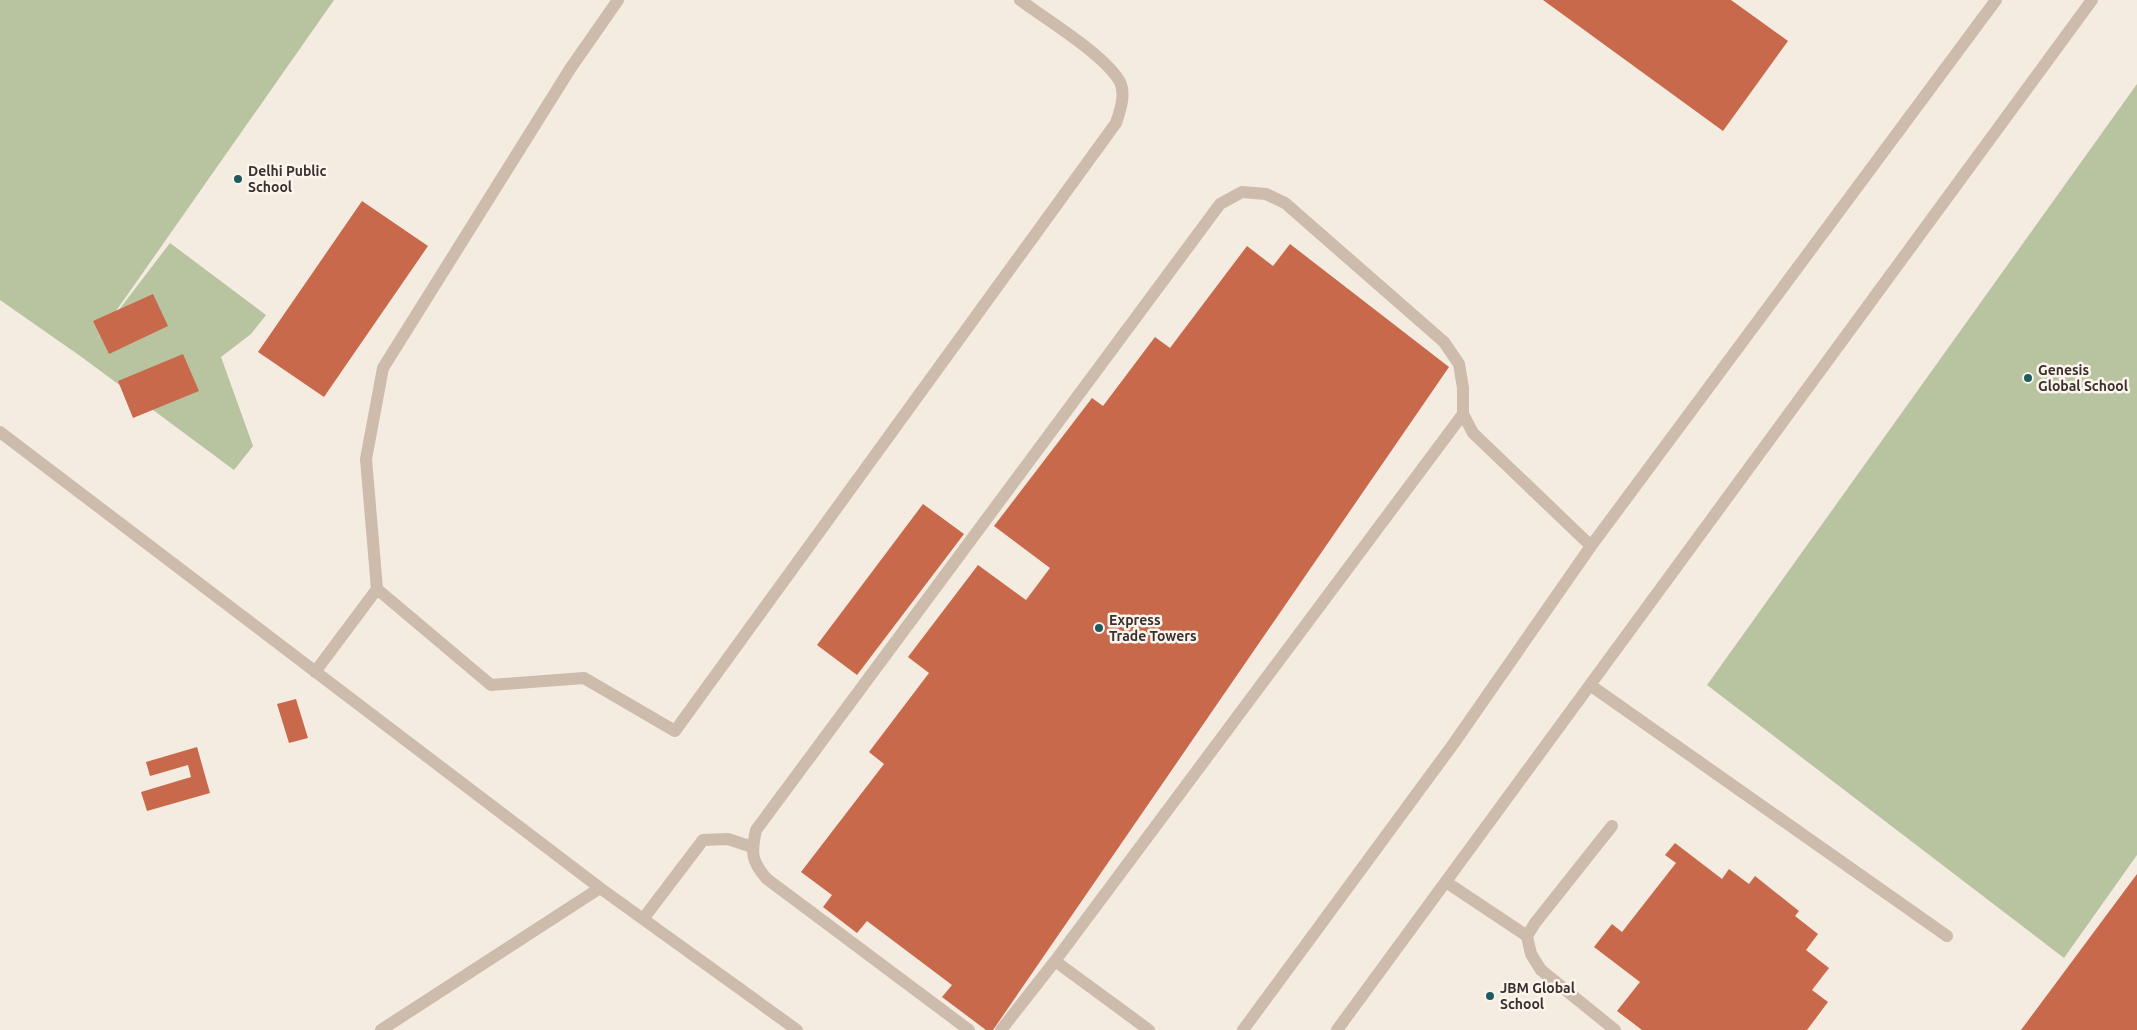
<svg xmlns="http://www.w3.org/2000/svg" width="2137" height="1030" viewBox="0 0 2137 1030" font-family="Ubuntu,sans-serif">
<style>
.green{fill:#b8c4a0}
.building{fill:#c8694b}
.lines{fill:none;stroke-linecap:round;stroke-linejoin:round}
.minor{stroke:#cdbbac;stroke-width:12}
.poi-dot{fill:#1f5a5e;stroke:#fbf5ee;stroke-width:2}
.labels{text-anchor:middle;stroke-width:5;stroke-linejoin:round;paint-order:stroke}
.poi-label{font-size:14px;font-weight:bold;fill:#3b302b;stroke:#fbf5ee;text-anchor:start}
</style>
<rect width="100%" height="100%" fill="#f4ebe1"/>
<!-- green -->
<path class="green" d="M0,0h334l-239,341 75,-98 96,72 -15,19 -30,23 32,89 -19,24 -151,-112 -83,-58z
M2137,84v771l-73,103 -357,-273z"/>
<!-- building -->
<path class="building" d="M1543,0h188l57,41 -65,90z
M362,201l66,45 -104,151 -66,-45z
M1290,244l159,123 -456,663h-7l-44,-33 10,-12 -85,-64 -10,12 -34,-26 9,-12 -31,-23 83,-108 -15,-12 60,-79 -21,-16 70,-92 48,35 24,-32 -56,-42 98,-128 11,8 52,-69 15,11 77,-102 26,20z
M153,294l15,32 -59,28 -16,-33z
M183,354l16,37 -66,27 -15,-37z
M923,504l41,30 -107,141 -40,-30z
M296,699l12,39 -19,5 -12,-39z
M197,747l13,46 -63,18 -6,-19 50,-15 -3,-12 -38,11 -4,-14z
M1675,843l47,36 7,-10 20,15 6,-8 44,35 -4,5 23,18 -12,16 23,18 -17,22 16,12 -21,28h-165l-25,-19 23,-29 -46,-35 18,-23 10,8 54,-69 -11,-8z
M2137,874v156h-116z"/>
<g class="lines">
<!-- minor -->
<path class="minor" d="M618,0l-48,69 -187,299 -17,91 11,130 114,96 93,-7 91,53 441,-608c4,-12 10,-28 4,-41 -15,-27 -73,-62 -100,-82
M0,432l600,456 197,142
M315,672l62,-83
M1590,685l357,251
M1612,826l-77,97 -8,13 4,18 10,16 74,60
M1446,882l81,54
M643,919l60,-79 25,-1 24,8
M1055,961l94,69
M381,1030l219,-142
M969,1030l-202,-151c-16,-18 -16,-26 -11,-49l464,-626 22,-12 24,2 19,9 159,139 15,22 4,24v26l10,19 118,113
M1001,1030l54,-69 408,-547
M1243,1030l211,-287 137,-197 405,-546
M1337,1030l755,-1030"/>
</g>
<!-- markers -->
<g class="poi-dot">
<circle cx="238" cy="179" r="5"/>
<circle cx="2028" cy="378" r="5"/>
<circle cx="1099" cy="628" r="5"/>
<circle cx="1490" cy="996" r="5"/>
</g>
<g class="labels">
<!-- poi labels -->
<g class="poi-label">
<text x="248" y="176">Delhi Public<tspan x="248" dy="16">School</tspan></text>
<text x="2038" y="375">Genesis<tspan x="2038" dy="16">Global School</tspan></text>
<text x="1109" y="625">Express<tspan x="1109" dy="16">Trade Towers</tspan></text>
<text x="1500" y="993">JBM Global<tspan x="1500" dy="16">School</tspan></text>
</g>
</g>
</svg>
